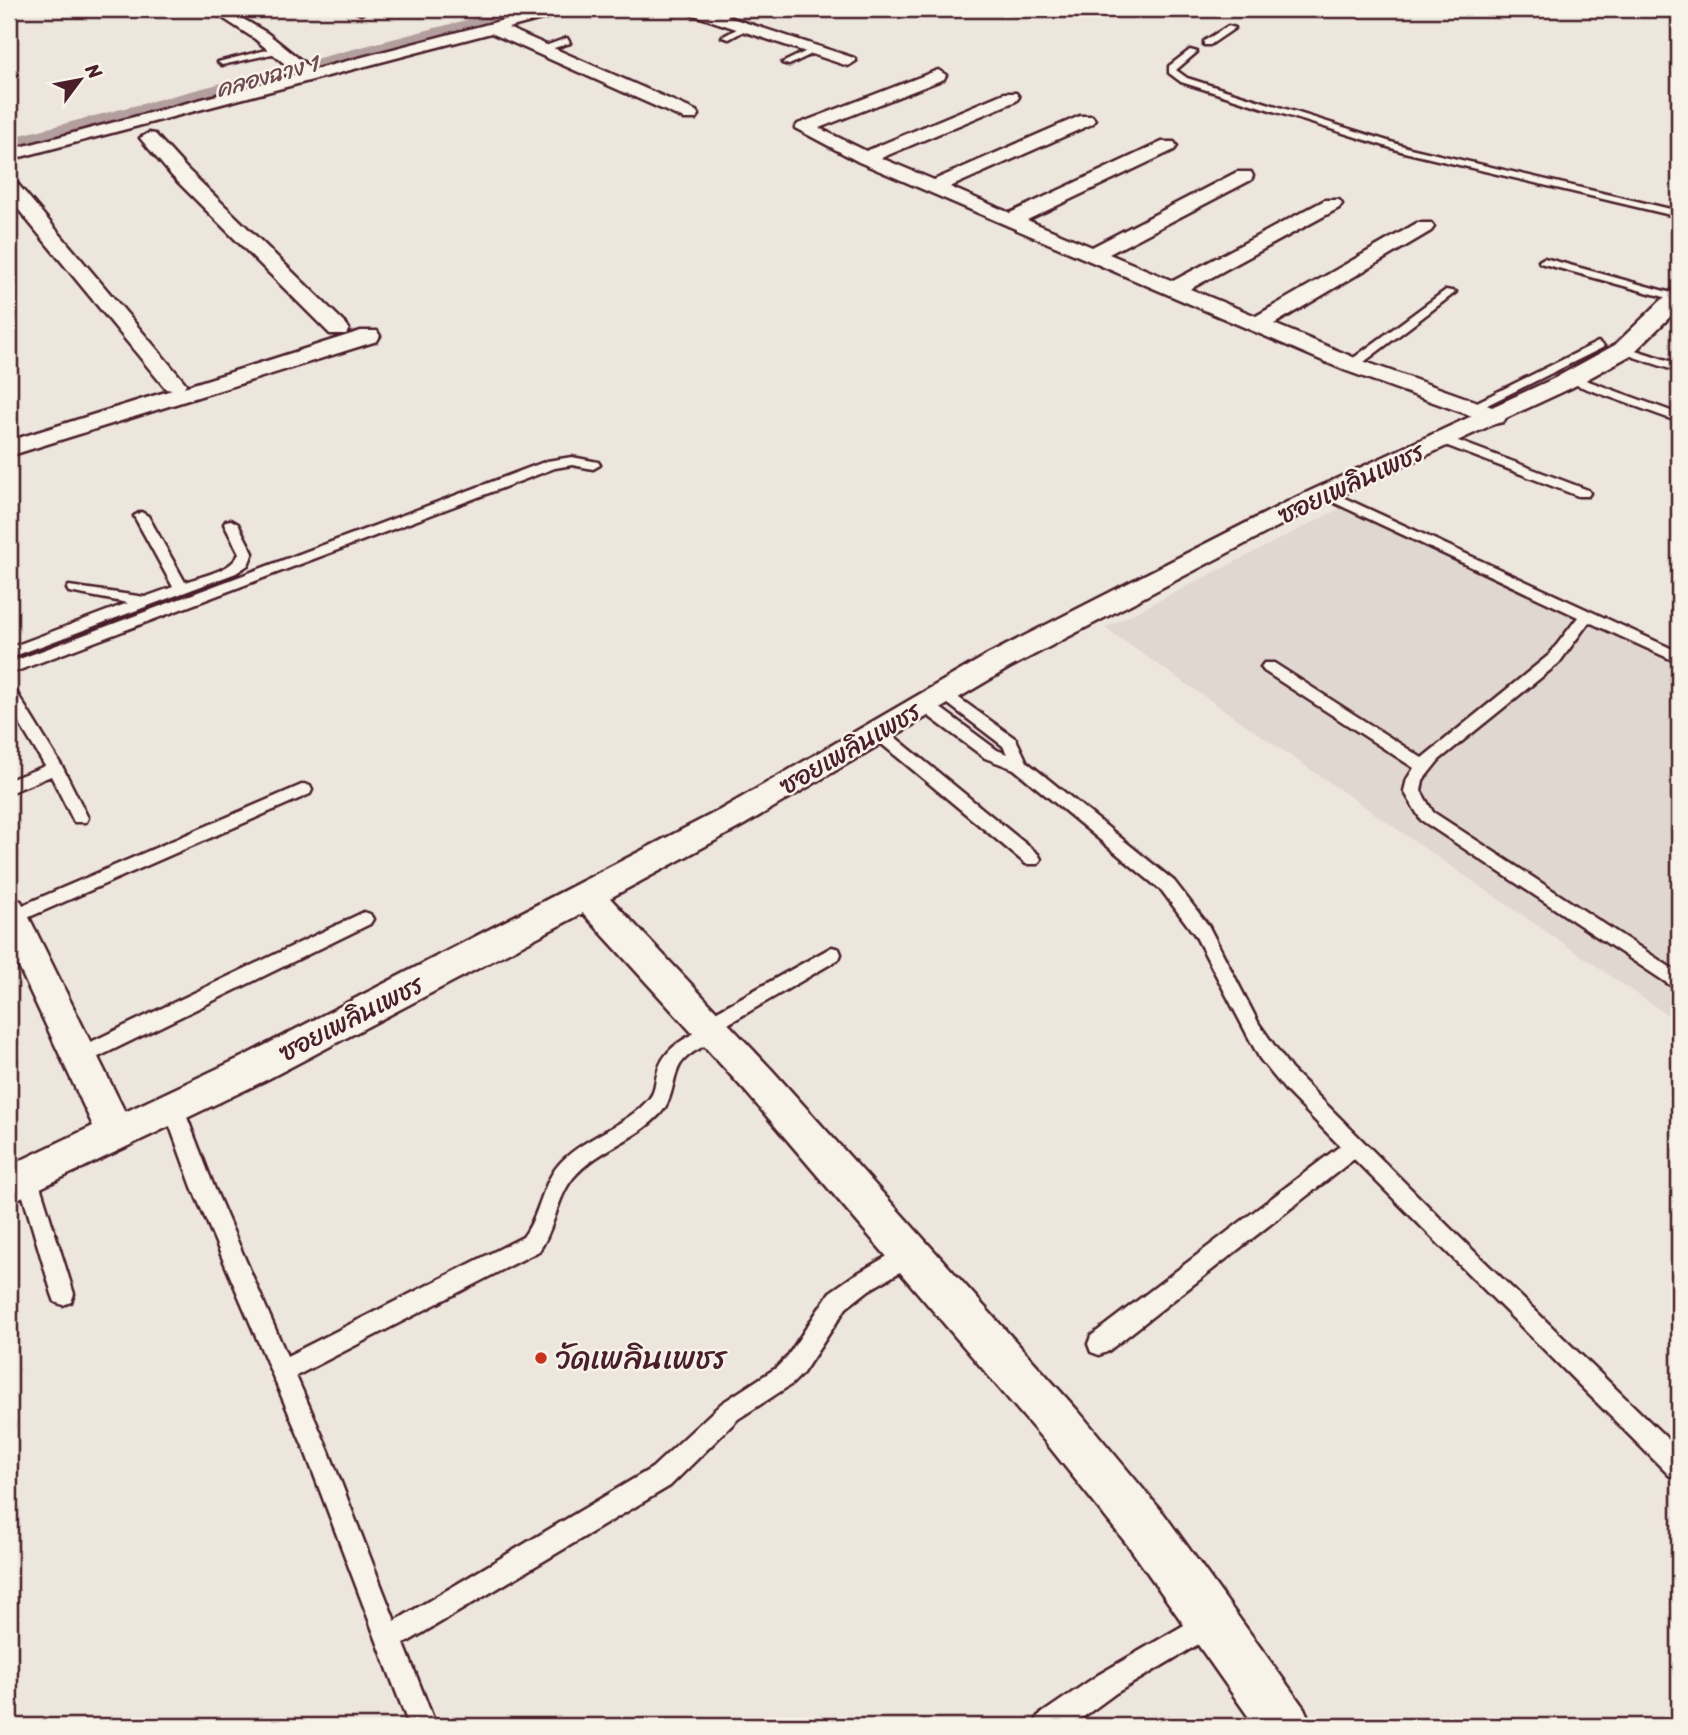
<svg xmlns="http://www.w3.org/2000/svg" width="1688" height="1735" viewBox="0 0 1688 1735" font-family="Sriracha,'Playpen Sans Thai',sans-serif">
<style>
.built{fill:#e0d7d0}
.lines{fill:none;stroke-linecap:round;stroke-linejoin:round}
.canal{fill:#b39f9d;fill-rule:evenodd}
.service-casing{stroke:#4a1f2b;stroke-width:5}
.minor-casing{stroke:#4a1f2b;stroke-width:5}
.service{fill:#f7f3e8;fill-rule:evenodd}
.minor{fill:#f7f3e8;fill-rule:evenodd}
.poi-dot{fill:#c8321e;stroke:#f7f3e8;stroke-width:2.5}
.labels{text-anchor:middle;stroke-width:5;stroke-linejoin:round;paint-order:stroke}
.far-water-label{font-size:23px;font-style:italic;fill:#6f4c53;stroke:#f7f3e8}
.street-label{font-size:26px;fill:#4a1f2b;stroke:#f7f3e8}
.near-poi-label{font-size:32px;fill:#4a1f2b;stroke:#f7f3e8;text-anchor:start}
</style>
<rect width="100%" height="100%" fill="#ece6dd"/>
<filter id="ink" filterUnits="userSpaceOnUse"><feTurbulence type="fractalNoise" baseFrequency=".0143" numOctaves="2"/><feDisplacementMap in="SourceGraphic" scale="14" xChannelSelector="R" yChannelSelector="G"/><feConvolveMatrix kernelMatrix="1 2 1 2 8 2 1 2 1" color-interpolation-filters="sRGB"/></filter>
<g filter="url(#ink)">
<!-- built -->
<path class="built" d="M1357,500l322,151v372l-574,-395z"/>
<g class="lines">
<!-- canal -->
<path class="canal" d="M509,9h25l-3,3 -522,136v-10z"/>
<defs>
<path id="service" d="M728,9h9l-16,11h-6v-4z
M744,25l7,2 -22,12 -7,-2z
M1228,26l7,2 -25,17h-6v-4z
M567,38l3,5 -29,9 -4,-3z
M278,47l3,5 -59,13 -4,-3z
M813,48l7,2 -31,15 -7,-2z
M1190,50l7,2 -21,18 11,8 223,70 269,63v6l-275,-65 -223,-70 -12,-9v-7z
M1544,258l135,37v6l-139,-38 -1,-2z
M1446,290l10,2 -100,76h-8v-6z
M1598,342l6,4 -2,2 -125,62 -4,1 -6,-4z
M1623,346l56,18v8l-60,-20 -2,-2z
M1572,375l107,39v8l-111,-40 -2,-3z
M1445,436l143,54 2,3 -2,3h-10l-138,-53 -1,-3z
M572,457l26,5 2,3 -7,4 -21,-4 -17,3 -546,206v-11l538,-202z
M1325,489l354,163v11l-90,-41 -30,41 -120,97 -16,20 -2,11 12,21 246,161v18l-258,-171 -17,-29 3,-12 7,-11 -150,-97 -3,-4 3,-4h10l148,95 127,-103 29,-38 -258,-121 -2,-3z
M141,512l7,4 37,66c16,-6 48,-11 54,-29l-15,-29 2,-3 5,-1 7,4 15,29 -5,12 -12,8 -227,85v-10l119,-45 -59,-11 -2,-3 2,-3 76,11 28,-10 -39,-71z
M945,688l71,51 11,23 147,119 34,44 51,99 32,45 157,157 231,224v29l-9,-3 -316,-317 -247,193 -8,3 -8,-3 -3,-8 3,-8 249,-190 -54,-55 -26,-32 -65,-124 -33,-44 -148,-122 -29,-11 -66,-49 -2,-4 2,-4h12l66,49 10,4 -4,-8 -64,-49 -2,-4 2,-4z
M9,689l6,1 48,78 25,50 -2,4h-12l-23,-46 -42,17v-13l36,-14 -36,-60z
M878,726l6,2 154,126 3,5 -3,5h-12l-154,-128 -2,-4z
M304,784l6,2 2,4 -2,4 -292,128 -9,1v-12z
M364,912l6,2 3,5 -3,5 -284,139 -7,2 -7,-2 -3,-6 3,-6z
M832,947l7,2 2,5 -2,5 -118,69 2,4 -3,6c-13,7 -32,14 -40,27 -9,16 -6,34 -20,49 -25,27 -64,36 -87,64 -17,21 -18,51 -34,73l-243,125 32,73 67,172 257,-153 70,-65 54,-35 11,-11 43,-65 23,-16 50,-29 8,-3 8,3 3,7 -3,7 -50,29 -23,18 -43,65 -11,11 -54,35 -68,67 -266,158 32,82h-27l-104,-275 -113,-264 -29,-80 3,-6 7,-3 7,3 3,6 31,80 73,169 236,-119c18,-23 18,-55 39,-76 25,-25 64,-35 87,-62 6,-7 6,-16 8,-25 6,-24 23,-33 43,-44l-2,-4 3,-6z
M27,1167l7,2 3,7 37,118 -3,8 -8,3 -8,-3 -3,-8 -35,-118 3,-7z
M1210,1610l9,4 4,9 -4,9 -103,61 -45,33h-36l3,-10 60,-41z"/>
<path id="minor" d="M209,9h17l41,24 46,37 233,-61h24l-2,3 -60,16 188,83 3,4 -3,4h-12l-193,-86 -482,127v-10l288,-76 -42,-35z
M350,9h19l-8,5z
M682,9h22l150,49 2,3 -8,5 -6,-2 -157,-52z
M938,70l8,5 -2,4 -125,49 47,23 138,-58h12l3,4 -3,4 -135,57 53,22 146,-64h12l3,4 -3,4 -142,63 60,26 152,-71h12l3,4 -3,4 -147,70 65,27 145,-75h14l2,4 -2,4 -142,74 64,27 152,-81h14l3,4 -3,4 -149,81 66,27 161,-93h14l3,4 -3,4 -157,93 86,36 132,47 63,-29 60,-33 56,-54 8,-1v18l-48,47 -60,33 -65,30 -3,4 -9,2 -179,83 -306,161 -267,158 -132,72 162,172 307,342 85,102 140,194 8,18h-57l-125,-178 -83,-104 -301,-352 -163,-179 -315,166 -259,124v-37l84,-40 -84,-180v-49l12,4 104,211 117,-55 478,-247 269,-156 308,-157 175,-81 -128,-46 -485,-208 -64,-34 3,-4z
M149,133l6,1 31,34 160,156 3,5 -3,5h-16l-158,-158 -32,-38z
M9,180l7,2 166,197 4,5 -2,3 177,-56h16l3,5 -3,5 -368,115v-15l163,-51 -6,-1 -157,-191z"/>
</defs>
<!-- service casing -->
<use href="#service" class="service-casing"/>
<!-- minor casing -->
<use href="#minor" class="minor-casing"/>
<!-- service -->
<use href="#service" class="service"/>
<!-- minor -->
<use href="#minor" class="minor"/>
</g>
</g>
<!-- markers -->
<circle class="poi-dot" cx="541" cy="1358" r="7"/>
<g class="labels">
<!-- far-water labels -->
<g class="far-water-label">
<text transform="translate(267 76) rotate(-15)" y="8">คลองฉาง 1</text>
</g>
<!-- street labels -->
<g class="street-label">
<text transform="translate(1351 483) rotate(-25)" y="9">ซอยเพลินเพชร</text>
<text transform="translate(850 748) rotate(-30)" y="9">ซอยเพลินเพชร</text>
<text transform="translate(351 1018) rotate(-27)" y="9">ซอยเพลินเพชร</text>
</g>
<!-- near-poi labels -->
<g class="near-poi-label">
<text x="555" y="1369">วัดเพลินเพชร</text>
</g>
</g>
<!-- margin -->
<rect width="1688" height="1735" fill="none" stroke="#f7f3e8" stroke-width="35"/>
<rect x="18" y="18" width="1653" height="1700" fill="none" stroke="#4a1f2b" stroke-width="2.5" filter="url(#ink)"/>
<!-- north arrow -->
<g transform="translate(80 80) rotate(58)" stroke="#f7f3e8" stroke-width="5" paint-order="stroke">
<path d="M0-5L12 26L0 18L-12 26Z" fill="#4a1f2b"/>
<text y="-10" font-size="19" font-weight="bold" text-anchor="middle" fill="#4a1f2b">N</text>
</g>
</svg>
